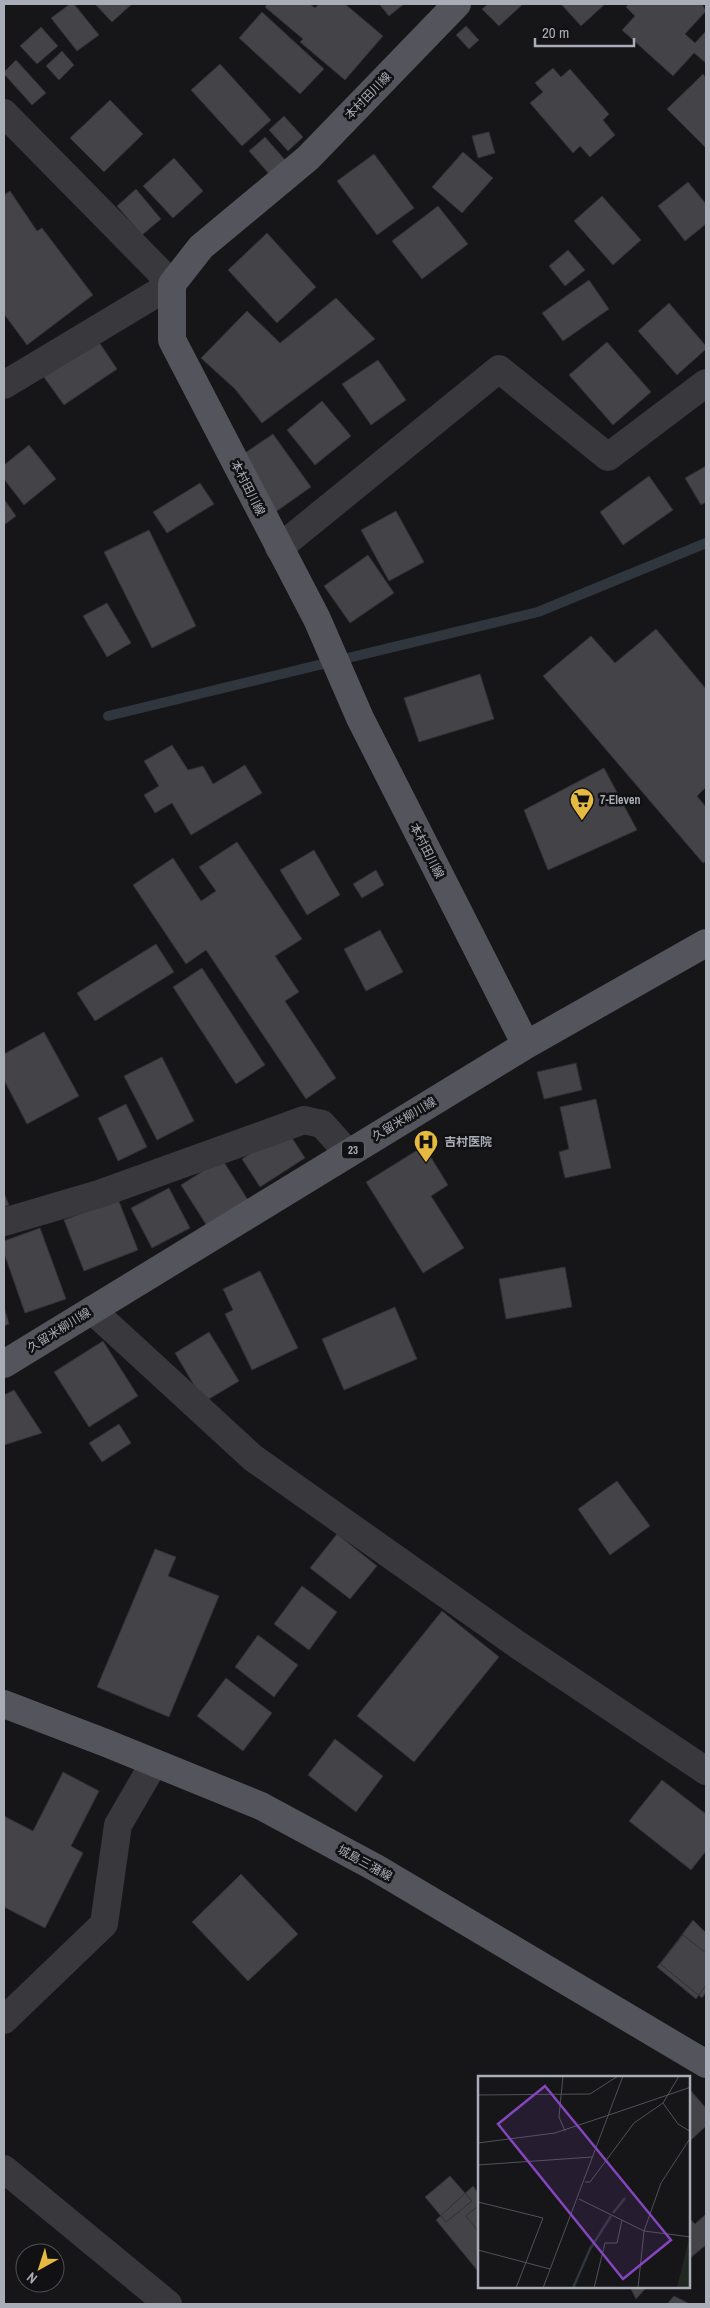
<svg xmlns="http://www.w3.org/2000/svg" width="710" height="2308" viewBox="0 0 710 2308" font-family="'Archivo Narrow','Noto Sans JP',sans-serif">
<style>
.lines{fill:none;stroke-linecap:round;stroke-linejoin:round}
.stream{stroke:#2f363d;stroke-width:10}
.building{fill:#434348;stroke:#313034}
.minor{stroke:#38383d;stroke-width:28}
.major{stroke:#54555c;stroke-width:28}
.labels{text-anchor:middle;stroke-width:5;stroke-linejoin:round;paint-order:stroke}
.shield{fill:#111113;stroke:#7b7e86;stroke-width:1}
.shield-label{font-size:11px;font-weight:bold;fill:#a9adb7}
.street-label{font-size:12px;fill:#a9adb7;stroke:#111113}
.poi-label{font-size:12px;font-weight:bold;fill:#a9adb7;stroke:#111113;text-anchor:start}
.inset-river{fill:none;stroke:#2f363d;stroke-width:2.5}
.inset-road{fill:none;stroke:#515258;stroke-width:1}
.view{fill:#8446bd;fill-opacity:0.15;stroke:#8446bd;stroke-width:2.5}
.inset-edge{fill:none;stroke:#a9adb7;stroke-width:2.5}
</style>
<rect width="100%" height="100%" fill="#161618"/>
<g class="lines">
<!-- stream -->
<path class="stream" d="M108,716l430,-104 168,-69"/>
</g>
<!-- building -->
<path class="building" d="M70,4h4l25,31 -22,16 -26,-33z
M95,4h37l-20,18z
M268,4h42l5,4 4,-4h26l38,32 -38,44 -45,-38 3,-3 -38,-32z
M379,4h25l-15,12z
M488,4h35l-24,22 -17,-17z
M561,4h44l-24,22z
M629,4h73l4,7 -21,23 10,9 11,-12v32l-12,-10 -21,23 -51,-46 13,-14 -9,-9z
M262,12l62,57 -24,25 -61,-56z
M466,26l13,14 -10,9 -13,-14z
M41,27l17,19 -21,18 -17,-18z
M62,51l12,14 -15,15 -13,-14z
M16,60l30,33 -14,12 -28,-31v-2z
M220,64l51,56 -29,26 -51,-56z
M553,68l8,9 9,-8 39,45 -6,6 12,15 -25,22 -10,-11 -7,7 -43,-50 13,-11 -8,-9z
M703,74l3,4v70l-39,-39z
M110,100l33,34 -39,38 -34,-34z
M284,116l19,21 -15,14 -19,-21z
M489,132l6,21 -17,5 -6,-22z
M265,137l21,24 -16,14 -21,-24z
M463,152l30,26 -31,35 -30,-26z
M374,154l40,54 -37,27 -40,-54z
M174,158l29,33 -30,27 -30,-32z
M688,182l18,22v20l-21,17 -27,-35z
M136,189l25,30 -19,16 -25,-29z
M10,191l27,40 5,-3 51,67 -66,50 -23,-31v-119z
M602,196l39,44 -28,25 -39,-44z
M438,206l30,38 -46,35 -30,-38z
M267,233l49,54 -39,36 -49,-53z
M568,250l17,20 -20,16 -16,-20z
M589,280l20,29 -46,32 -21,-28z
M336,298l39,41 -113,84 -27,-34 -34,-31 46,-47 33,32z
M669,303l37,43v3l-29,26 -39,-44z
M97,339l20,30 -53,36 -21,-29z
M607,342l44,50 -38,33 -44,-50z
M378,360l28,40 -35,25 -29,-41z
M322,401l29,35 -36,29 -28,-35z
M273,434l38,53 -37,26 -38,-54z
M29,445l27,34 -32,26 -20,-26v-14z
M706,466v36l-5,3 -16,-27z
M649,476l24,34 -50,35 -23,-33z
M200,483l14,21 -47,29 -14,-21z
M4,499l12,17 -12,9z
M396,511l28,51 -35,19 -28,-51z
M149,530l47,96 -44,22 -48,-96z
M368,555l26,38 -44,30 -26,-37z
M107,603l24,40 -24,14 -24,-41z
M656,629l50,60v98l-9,9 9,11v54l-3,2 -160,-187 48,-40 24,27z
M480,674l14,45 -75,23 -15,-44z
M172,745l16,25 15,-4 10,18 32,-19 17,28 -71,42 -19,-32 -17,10 -11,-18 15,-9 -15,-25z
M604,768l33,62 -89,40 -24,-60z
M237,842l65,97 -27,17 24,36 -14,9 51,77 -30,21 -100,-149 -20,14 -53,-79 40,-27 28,43 15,-10 -17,-24z
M314,850l26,45 -33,20 -27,-45z
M376,870l8,15 -22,13 -9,-14z
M380,930l23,42 -37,19 -22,-42z
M156,944l18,28 -79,49 -18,-28z
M202,968l63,97 -29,19 -63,-97z
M44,1032l35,64 -52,28 -23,-44v-26z
M162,1057l32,64 -37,19 -33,-64z
M576,1063l6,27 -38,9 -7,-27z
M596,1099l15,69 -46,10 -6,-26 10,-3 -9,-42z
M126,1104l21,43 -29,14 -20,-43z
M287,1130l18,28 -45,29 -18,-28z
M424,1146l24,39 -17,11 33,52 -41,25 -57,-91z
M222,1159l26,41 -41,26 -26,-41z
M169,1188l21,40 -38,20 -21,-40z
M4,1193l5,12 -5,2z
M118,1199l20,51 -54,21 -20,-51z
M40,1228l26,71 -41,14 -21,-60v-12z
M565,1267l7,40 -66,12 -7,-40z
M260,1271l38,77 -46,22 -27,-56 8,-4 -10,-21z
M4,1307l5,17 -5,2z
M395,1307l22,52 -73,31 -22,-51z
M209,1332l30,49 -35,21 -29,-49z
M103,1341l35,55 -49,31 -35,-55z
M14,1390l28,43 -38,12v-50z
M119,1424l12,19 -29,19 -13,-19z
M617,1481l33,45 -40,29 -32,-46z
M337,1534l40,32 -27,33 -40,-31z
M155,1549l21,8 -8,19 51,20 -50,121 -72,-30z
M302,1586l35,26 -28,38 -35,-26z
M442,1611l57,46 -85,105 -57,-46z
M258,1635l40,30 -24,32 -39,-30z
M226,1678l46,35 -29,38 -46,-35z
M335,1739l48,37 -27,36 -48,-37z
M63,1772l36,19 -28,55 12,7 -38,75 -41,-21v-91l29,15z
M662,1780l44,34v37l-15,19 -62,-49z
M241,1874l57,60 -50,47 -56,-59z
M693,1920l13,13v59l-4,6 -42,-34z
M683,1935l23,18v32l-10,14 -39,-32z
M691,2091l15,17v18l-17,16v-49z
M450,2176l22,25 -26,21 -21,-25z
M473,2186l6,8 -2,76 -41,-50z
M479,2205v27l-13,-16z
M706,2214v31l-17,14v-41l6,6z
M630,2287h17l-11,12z
M674,2296l16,8h-23z"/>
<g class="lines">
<!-- minor -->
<path class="minor" d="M4,113l168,171 -168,101
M279,548l220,-179 109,88 98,-74
M4,1222l95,-28 205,-74 18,4 26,29
M92,1310l161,148 265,187 188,126
M4,2020l100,-96 14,-99 36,-62
M4,2169l164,135"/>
<!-- major -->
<path class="major" d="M457,4l-149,154 -107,89 -29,37v56l145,279 43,99 166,327
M4,1364l522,-319 180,-102
M4,1704l102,39 155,63 115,62 330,196"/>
</g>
<!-- icons -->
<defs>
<symbol id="supermarket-pin" viewBox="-11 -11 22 30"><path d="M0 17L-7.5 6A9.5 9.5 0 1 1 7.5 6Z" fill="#e6ba41" stroke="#111113"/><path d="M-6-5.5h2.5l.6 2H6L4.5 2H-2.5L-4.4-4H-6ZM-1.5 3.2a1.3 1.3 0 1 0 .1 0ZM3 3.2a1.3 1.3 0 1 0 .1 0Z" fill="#111"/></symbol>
<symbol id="hospital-pin" viewBox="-11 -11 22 30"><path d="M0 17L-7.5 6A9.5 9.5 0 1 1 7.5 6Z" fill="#e6ba41" stroke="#111113"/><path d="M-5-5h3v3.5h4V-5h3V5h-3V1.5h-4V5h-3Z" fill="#111"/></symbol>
</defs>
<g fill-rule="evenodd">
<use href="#supermarket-pin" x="568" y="786" width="28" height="38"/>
<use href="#hospital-pin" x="412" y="1128" width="28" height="38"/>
</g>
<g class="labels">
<!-- shield labels -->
<rect class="shield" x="342" y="1141.5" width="22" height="17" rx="4"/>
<g class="shield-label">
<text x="353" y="1154">23</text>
</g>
<!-- street labels -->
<g class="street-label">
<text transform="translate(368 96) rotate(-46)" y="4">本村田川線</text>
<text transform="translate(248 488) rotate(63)" y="4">本村田川線</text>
<text transform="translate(427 851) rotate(63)" y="4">本村田川線</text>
<text transform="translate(404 1119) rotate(-31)" y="4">久留米柳川線</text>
<text transform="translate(59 1330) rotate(-32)" y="4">久留米柳川線</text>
<text transform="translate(365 1863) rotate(29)" y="4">城島三潴線</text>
</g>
<!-- poi labels -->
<g class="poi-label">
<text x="600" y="804">7-Eleven</text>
<text x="444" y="1146">吉村医院</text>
</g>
</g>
<!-- overview -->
<g transform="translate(478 2076)">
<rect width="212" height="212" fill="#161618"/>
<path d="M211,163l1,49h-9l-4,-1z" fill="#212822"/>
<path class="inset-river" d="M135,137l12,-15M95,212l17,-39 21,-33"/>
<path class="inset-road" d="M85,0l-4,41 6,14M201,0l-16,27 15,21 13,8M0,19l112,-1 28,-18M131,39l82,-28M213,61l-30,46 -17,48 47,6M0,67l77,-10 54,-18M0,89l114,-8M107,106h5l44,-59 29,-20M101,123l65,32 -6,57M0,126l65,16 -27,70M0,174l72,19M65,212l80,-212M116,212l11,-45h12l5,-23"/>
<path class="view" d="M67,10l126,154 -48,39 -125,-155z"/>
<rect width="212" height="212" class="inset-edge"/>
</g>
<!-- border -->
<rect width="710" height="2308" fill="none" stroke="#a9adb7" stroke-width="10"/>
<!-- north arrow -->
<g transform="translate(40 2268) rotate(219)"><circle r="24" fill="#111113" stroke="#4e4f55"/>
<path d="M0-4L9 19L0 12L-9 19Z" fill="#e6ba41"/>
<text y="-8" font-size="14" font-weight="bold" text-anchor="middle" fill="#a9adb7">N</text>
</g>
<!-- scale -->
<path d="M535 38v8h99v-8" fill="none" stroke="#a9adb7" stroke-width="2.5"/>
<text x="542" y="38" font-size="15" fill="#a9adb7" stroke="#111113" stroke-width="4" paint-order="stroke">20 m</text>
</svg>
